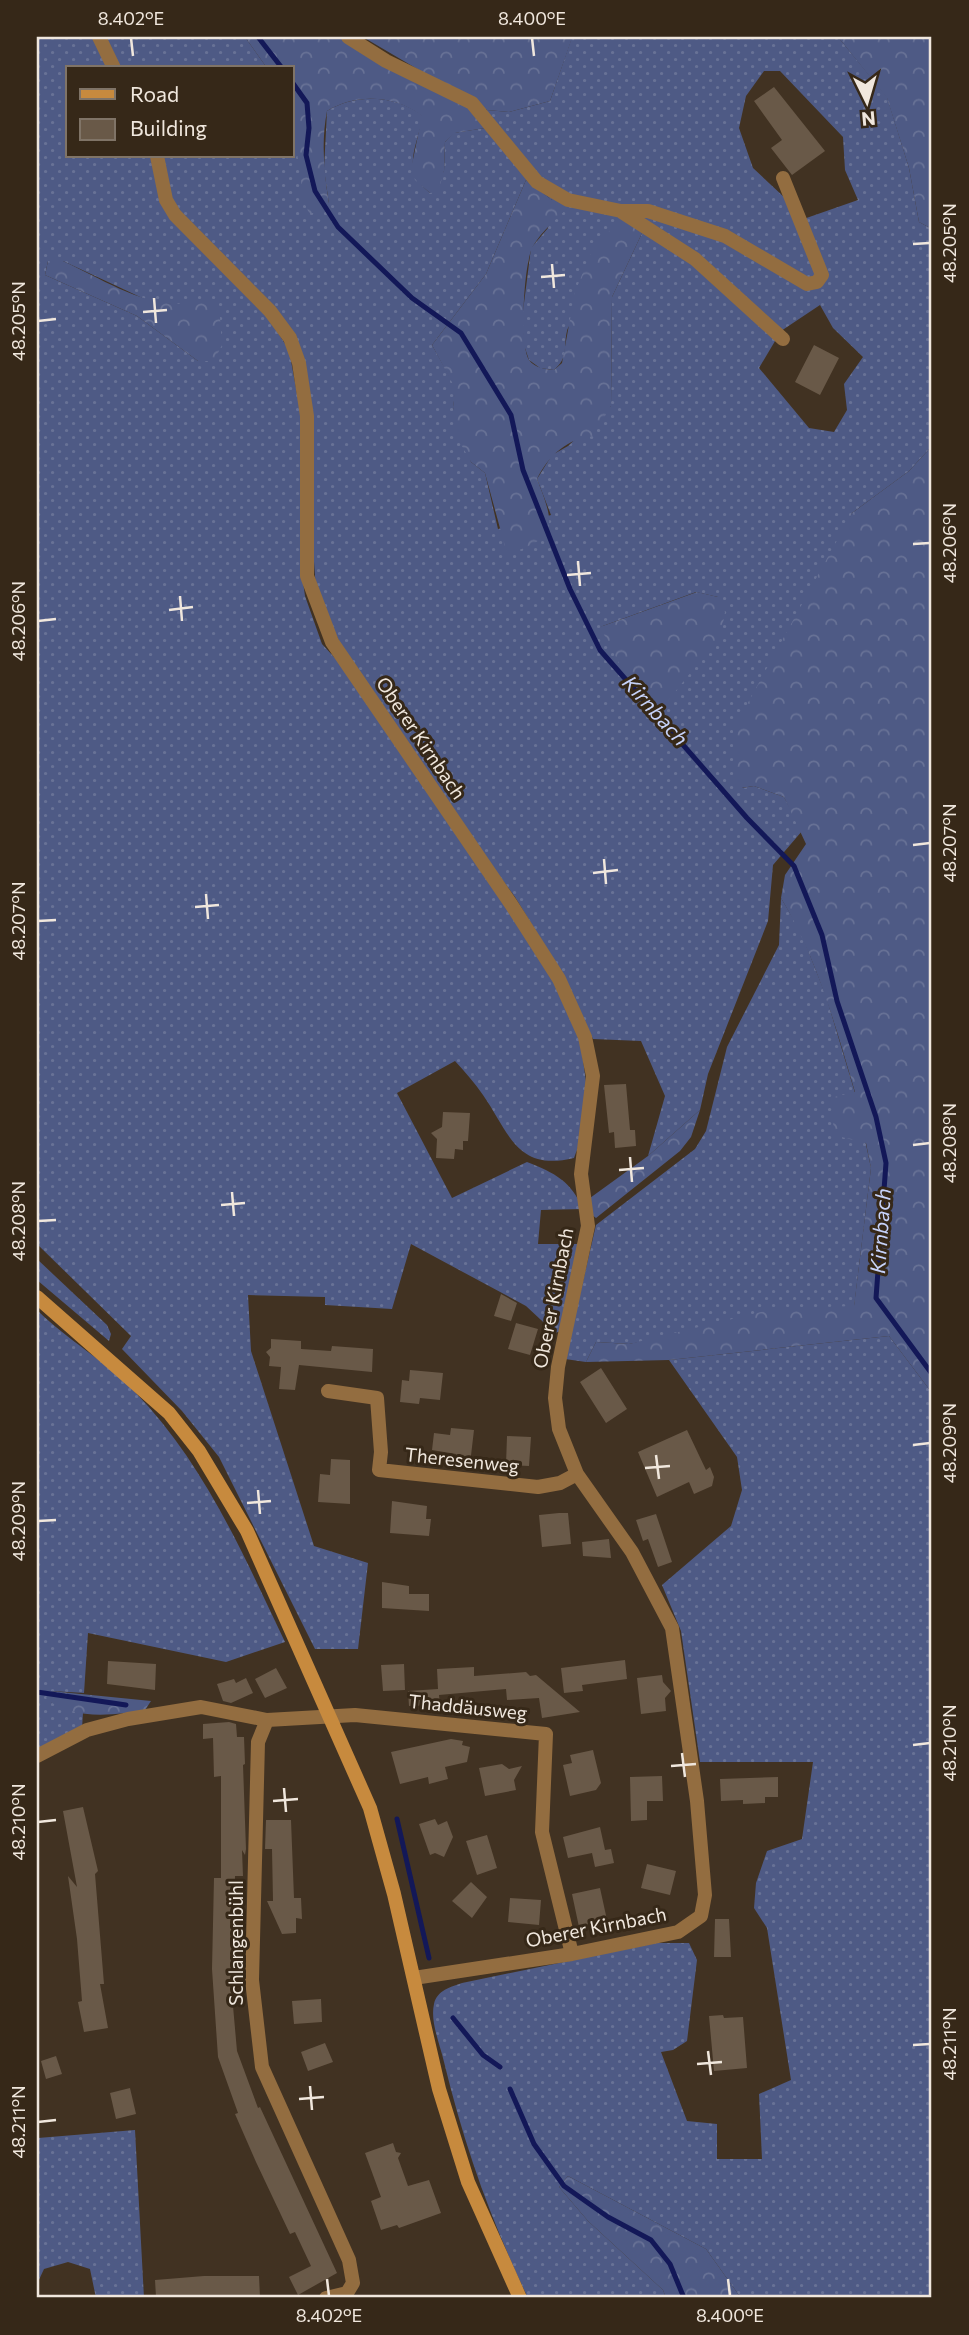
<svg xmlns="http://www.w3.org/2000/svg" width="969" height="2335" viewBox="0 0 969 2335" font-family="Commissioner,sans-serif">
<style>
.grass{fill:url(#grass-dots);fill-rule:evenodd}
.forest{fill:url(#forest-crowns)}
.lines{fill:none;stroke-linecap:round;stroke-linejoin:round}
.stream{stroke:#131858;stroke-width:5}
.building{fill:#695948}
.street{stroke:#936d40;stroke-width:14}
.secondary{stroke:#c78a3e;stroke-width:14}
.ticks{fill:none;stroke:#f0e7dd;stroke-width:2.5}
.labels{text-anchor:middle;stroke-width:6;stroke-linejoin:round;paint-order:stroke}
.street-label{font-size:19px;fill:#f0e7dd;stroke:#362818}
.water-label{font-size:21px;font-style:italic;fill:#c6d2fa;stroke:#362818}
.neatline{fill:none;stroke:#f0e7dd;stroke-width:2.5}
.ticks-label{font-size:18px;text-anchor:middle;fill:#f0e7dd}
</style>
<defs>
<pattern id="grass-dots" width="8" height="8" patternUnits="userSpaceOnUse" patternTransform="scale(1.75)"><rect width="8" height="8" fill="#4e5a85"/><path d="M2 2h.1M6 6h.1" fill="none" stroke="#687296" stroke-width="1.8" stroke-linecap="round"/></pattern>
<pattern id="forest-crowns" width="20" height="18" patternUnits="userSpaceOnUse" patternTransform="scale(1.75)"><rect width="20" height="18" fill="#4e5a85"/><path d="M2 6a3 3 0 1 1 6 0M12 15a3 3 0 1 1 6 0" fill="none" stroke="#687296"/></pattern>
</defs>
<rect width="100%" height="100%" fill="#413222"/>
<!-- grass -->
<path class="grass" d="M37,37h57l14,31h-40v88h85l9,43 104,115 23,36 14,76 -3,135 5,35 17,48 23,25 208,307 27,62 6,44 -3,51 -9,25c-58,14 -65,-26 -91,-63 -8,-12 -18,-23 -28,-34l-58,32 55,105 75,-36c28,11 44,19 56,47l-42,1 -3,34h42l-19,87 -6,2 -29,-27 -115,-62 -19,65 -67,-4v-8l-77,-2 3,56 63,195 54,17 -10,86h-43l-96,-192 -37,-46 -60,-62 9,-13 -94,-92zM48,261h15l90,42 38,2 7,56 -61,-45 -92,-41z
M104,37h141l22,31h-149z
M583,37h255l49,60 22,71 10,54 13,7v217l-23,25 -57,42 -110,275 12,-2 30,11 18,34 -29,34 -5,56 -60,153 -8,36 -52,46 17,-60 -24,-55 -48,-2 -29,-62 -49,-80 -83,-112 -89,-135 -27,-60 -17,-242 -121,-134 -9,-17 -7,-41h130v-39l5,23 32,64 -5,-35 3,-58c29,-18 69,-16 96,5 -7,34 -22,53 7,77l14,-22 1,-29 9,-9 31,-5 2,-18 22,2 41,-11 21,-61zM764,71h16l63,66 2,33 13,30 -63,22 -10,-24 -32,-30 -14,-40 7,-32zM526,180l26,20 -4,28 -17,20 -9,71 2,26 5,15 11,8 14,2c15,-13 9,-22 13,-39 2,-11 64,-85 76,-100l-31,66 -1,109 -43,40 -16,9 -15,24 14,36 -53,14 -13,-56 -14,-11 -18,-55 3,-19 -24,-43 54,-71zM820,305l13,23 30,29 -19,27 3,26 -13,22 -25,-4 -50,-60 22,-37zM696,592l22,5 -118,30z
M781,898l19,32 26,66 29,97 16,75 -17,139 -32,2 -193,35 -33,-2 -10,20 -21,-3 31,-134 99,-76 11,-18 21,-84 52,-102z
M37,1259l70,66 4,9 -2,7 -72,-61z
M37,1310c30,30 69,51 98,82 69,71 108,162 150,250l-59,20 -138,-29 -4,60 -33,-2v11l32,11 -1,15 -45,22z
M889,1336l43,57v905h-191l-35,-49 -138,-73 -9,11 29,34 75,69 3,8h-138c-37,-77 -64,-153 -84,-236 -4,-18 -14,-40 -10,-58 3,-14 17,-17 28,-21l194,-40h33l8,17 -10,81 -14,9 -12,2 26,69 30,3v35h45l-3,-65 32,-14 -24,-152 -13,-20 2,-25 11,-32 35,-12 11,-77h-113l-19,-131 -19,-46 69,-59 11,-36 -5,-33 -68,-97z
M135,2130l9,168h-48l-6,-29 -22,-7 -24,7 -7,15 1,-146z"/>
<!-- forest -->
<path class="forest" d="M245,37h98l121,66 21,25 -30,5 -10,9 -1,29 -6,21 -8,1 -15,-13 -4,-11 11,-53c-27,-21 -66,-23 -95,-5 -6,31 -3,62 2,93l-12,9h-8l-5,-11 -12,-85v-49h-25z
M363,37h220l-12,4 -21,60 -41,11 -22,-2z
M838,37h94v192l-13,-7 -10,-54 -22,-70z
M526,180l26,20 18,6c-13,12 -28,25 -37,40 -9,15 -14,99 -4,114 6,8 16,9 25,10l8,-7 13,-71 20,-49 29,-24 19,12 -31,66 -1,109 -18,30c-25,2 -45,20 -56,43 18,46 22,59 -30,75l-22,-81 -14,-11 -13,-23 -5,-32 2,-19 -23,-43 54,-71z
M48,261h15c46,21 96,57 147,37l9,6 3,41 -8,16h-16l-61,-45 -92,-41z
M932,446v947l-43,-57 -220,24 -83,2 10,-20 33,2 144,-35 81,-3 17,-138 -5,-25 -33,-8 1,-38 21,-5c-20,-67 -38,-134 -74,-194l4,-23 21,-31 -22,-47 -30,-11 -13,2 -7,-5 -1,-53 119,-217 57,-42z
M697,592l21,5 7,15 -4,23 -55,68 -12,4 -34,-42 -20,-38z
M700,1110l-9,27 -11,14 -84,67 -4,-3 -2,-17 58,-42z
M51,1691l100,10 -6,9c-29,5 -74,11 -99,-12z
M568,2176l138,73 35,49h-75l-3,-8 -75,-69 -29,-34z"/>
<g class="lines">
<!-- stream -->
<path class="stream" d="M258,37l24,31
M292,82l15,21 2,25 -3,27 9,36 23,36 74,71 49,35 50,82 12,55 47,119 30,61 147,168 47,48 28,69 15,66 39,116 10,46 -10,135 56,76
M37,1692l89,13
M397,1819l32,139
M453,2018l30,37 17,12
M510,2089l24,55 30,42 44,31 43,23 19,24 14,34"/>
</g>
<!-- building -->
<path class="building" d="M774,87l51,64 -33,24 -21,-27 11,-8 -28,-39z
M814,345l25,13 -19,37 -25,-13z
M626,1084l4,46h5l1,16 -21,2 -1,-16 -5,1 -5,-48z
M443,1112l27,1 -2,28h-5v9l-8,-1 -1,10 -18,-1 1,-19 -6,-6 11,-6z
M501,1294l16,9 -6,18 -17,-5z
M516,1323l22,6 -8,26 -22,-6z
M271,1339l30,2v8l30,2 1,-5 41,3 -1,23 -73,-7 -4,25 -16,-1 2,-22 -12,-1 1,-9 -4,-5 5,-4z
M601,1368l26,41 -21,14 -26,-41z
M410,1370l33,3 -3,27 -20,-2 -1,6 -19,-2 2,-22 7,1z
M451,1428l23,2 -4,34 -15,-2 1,-8 -24,-4 2,-17 16,2z
M687,1430l19,40 4,-3 4,10 -2,9 -18,8 -5,-12 -32,15 -19,-45z
M507,1436l24,1 -2,29 -23,-1z
M331,1459l19,1v44l-32,-2 2,-28 10,1z
M392,1501l35,5 -1,13h5l-2,17 -39,-3z
M559,1513h9l3,31 -29,3 -3,-32z
M656,1514l16,48 -14,5 -10,-28 -5,2 -7,-21z
M609,1539l2,19 -28,-2 -1,-14z
M382,1582l27,4v8h20v17l-47,-3z
M625,1660l2,19 -45,6 1,6 -19,2 -3,-25z
M108,1661l48,3 -1,26 -48,-6z
M404,1664l1,26 -22,1 -2,-26z
M474,1667v9l52,-4 4,4 6,-1 44,37 -38,6 -3,-20 -32,2 -1,-11 -67,6 1,10 -31,1 -1,-15 30,-2 -1,-20z
M276,1668l11,20 -22,10 -10,-19z
M662,1675l1,7 8,9 -6,7 1,13 -25,3 -4,-36z
M246,1678l7,15 -22,10 -8,-2 -6,-17 17,-5 2,4z
M229,1722l7,2 1,13h7l1,27 -2,1 3,84 -1,6 -3,-5 1,26h-8l-2,130 4,45 21,57 2,-1 77,166 -39,22 -9,-18 22,-11 -16,-34 -5,2 -34,-72 -21,-48 3,-1 -20,-56 -6,-88 2,-91h7v-102l-7,1 -1,-39 -10,1v-15z
M451,1739l12,2 -1,4 8,2 -3,15 -22,5 3,12 -19,5 -1,-7 -28,7 -9,-32z
M593,1750l8,33 -5,7 -26,6 -7,-31 9,-2 -2,-8z
M502,1764l7,5 13,-3 -8,14 2,10 -31,6 -6,-28z
M662,1776l1,25h-16v19l-16,1 -1,-44z
M778,1777v20h-13v6l-22,1v-4l-22,1 -1,-22z
M83,1807l15,64 -3,3 9,110h-4l8,44 -24,4 -6,-30 4,-1 -5,-62 -9,-63 9,11 -14,-76z
M435,1819l3,6 9,-4 6,16 -9,20 -9,-4 -5,2 -11,-31z
M266,1820h25l3,78h7l1,21 -6,-1v15l-14,1 -15,-33h6l-1,-52h-7z
M600,1827l5,23 6,-1 3,14 -19,4 -3,-14 -24,5 -5,-21z
M487,1835l10,33 -20,7 -11,-34z
M647,1864l29,7 -6,24 -29,-7z
M471,1882l16,15 -15,21 -20,-17z
M600,1888l7,32 -28,7 -7,-33z
M510,1898l31,2 -2,25 -31,-3z
M715,1919h14l2,38h-17z
M321,1999l1,23 -28,2 -2,-23z
M723,2015l1,3 19,-1 4,51 -33,3 -5,-55z
M325,2043l8,19 -25,9 -7,-19z
M56,2056l6,18 -16,5 -5,-18z
M130,2088l6,26 -20,5 -6,-26z
M393,2143l3,9 5,1 -3,5 10,28 21,-6 12,33 -42,15 -2,-3 -16,5 -10,-29 10,-4 -16,-44z
M204,2276h55l1,21h-104l-1,-17z"/>
<g class="lines">
<!-- street -->
<path class="street" d="M99,37l15,31
M348,37l38,24 86,42 65,79 31,18 53,11h27l77,25 82,48 10,-2 5,-7 -39,-97
M157,156l9,44 9,15 95,96 20,27 9,25 8,53v160l25,66 179,262 48,75 26,58 8,39 -12,98 7,52 -30,141 -3,31 4,31 18,45 55,78 40,76 25,173 8,94 -4,21 -23,16 -106,22 -158,24
M622,212l73,47 88,80
M328,1391l49,7 4,54 -2,18 159,17 22,-4 17,-9
M267,1720l-9,22 -6,238 10,87 87,193 4,23 -6,10 -21,5
M37,1756l50,-26 41,-11 73,-12 66,13 88,-5 191,19 -4,98 30,122"/>
<!-- secondary -->
<path class="secondary" d="M37,1297l132,116 30,38 48,80 123,277 24,86 45,195 29,93 52,116"/>
</g>
<!-- ticks -->
<path class="ticks" d="M131,38l2,18M532,38l2,18M913,244l17,-1M552,264l2,24M541,277l24,-2M154,298l2,25M143,312l24,-2M38,321l18,-2M913,544l17,-1M578,561l2,25M567,575l24,-2M180,596l2,25M169,610l24,-3M38,621l18,-2M913,845l17,-2M604,859l2,25M593,873l25,-3M206,894l2,25M195,907l24,-2M38,921l18,-1M913,1145l17,-2M630,1157l2,25M619,1170l25,-2M232,1192l2,24M221,1205l24,-2M38,1221l18,-1M913,1445l17,-2M656,1455l3,24M645,1468l25,-2M258,1490l2,24M247,1503l24,-2M38,1521l18,-1M913,1745l17,-2M682,1753l3,24M671,1766l25,-2M284,1788l2,24M273,1801l25,-2M38,1822l18,-2M913,2045l17,-1M708,2051l3,24M697,2064l25,-2M310,2086l2,24M299,2099l25,-2M38,2122l18,-2M327,2279l2,17M728,2279l2,17"/>
<g class="labels">
<!-- street labels -->
<g class="street-label">
<text transform="translate(421 738) rotate(56)" y="7">Oberer Kirnbach</text>
<text transform="translate(553 1298) rotate(-79)" y="7">Oberer Kirnbach</text>
<text transform="translate(462 1460) rotate(6)" y="7">Theresenweg</text>
<text transform="translate(468 1707) rotate(6)" y="7">Thaddäusweg</text>
<text transform="translate(596 1927) rotate(-11)" y="7">Oberer Kirnbach</text>
<text transform="translate(236 1943) rotate(-90)" y="7">Schlangenbühl</text>
</g>
<!-- water labels -->
<g class="water-label">
<text transform="translate(655 711) rotate(48)" y="7">Kirnbach</text>
<text transform="translate(881 1231) rotate(-86)" y="7">Kirnbach</text>
</g>
</g>
<!-- border -->
<rect width="969" height="2335" fill="none" stroke="#362818" stroke-width="77"/>
<!-- legend -->
<rect x="66" y="66" width="228" height="91" fill="#362818" stroke="#807467" stroke-width="2"/>
<rect x="80" y="89" width="35" height="10" fill="#c78a3e" stroke="#807467" stroke-width="2"/>
<text x="130" y="102" font-size="21" fill="#f0e7dd">Road</text>
<rect x="80" y="119" width="35" height="21" fill="#695948" stroke="#807467" stroke-width="2"/>
<text x="130" y="136" font-size="21" fill="#f0e7dd">Building</text>
<!-- north arrow -->
<g transform="translate(867 102) rotate(175)" stroke="#362818" stroke-width="5" paint-order="stroke">
<path d="M0-5L12 26L0 18L-12 26Z" fill="#f0e7dd"/>
<text y="-10" font-size="19" font-weight="bold" text-anchor="middle" fill="#f0e7dd">N</text>
</g>
<rect x="38" y="38" width="892" height="2258" class="neatline"/>
<g class="ticks-label">
<text x="131" y="25">8.402°E</text>
<text x="532" y="25">8.400°E</text>
<text transform="translate(950 243) rotate(-90)" y="6">48.205°N</text>
<text transform="translate(19 321) rotate(-90)" y="6">48.205°N</text>
<text transform="translate(950 543) rotate(-90)" y="6">48.206°N</text>
<text transform="translate(19 621) rotate(-90)" y="6">48.206°N</text>
<text transform="translate(950 843) rotate(-90)" y="6">48.207°N</text>
<text transform="translate(19 921) rotate(-90)" y="6">48.207°N</text>
<text transform="translate(950 1143) rotate(-90)" y="6">48.208°N</text>
<text transform="translate(19 1221) rotate(-90)" y="6">48.208°N</text>
<text transform="translate(950 1443) rotate(-90)" y="6">48.209°N</text>
<text transform="translate(19 1521) rotate(-90)" y="6">48.209°N</text>
<text transform="translate(950 1743) rotate(-90)" y="6">48.210°N</text>
<text transform="translate(19 1822) rotate(-90)" y="6">48.210°N</text>
<text transform="translate(950 2044) rotate(-90)" y="6">48.211°N</text>
<text transform="translate(19 2122) rotate(-90)" y="6">48.211°N</text>
<text x="329" y="2322">8.402°E</text>
<text x="730" y="2322">8.400°E</text>
</g>
</svg>
